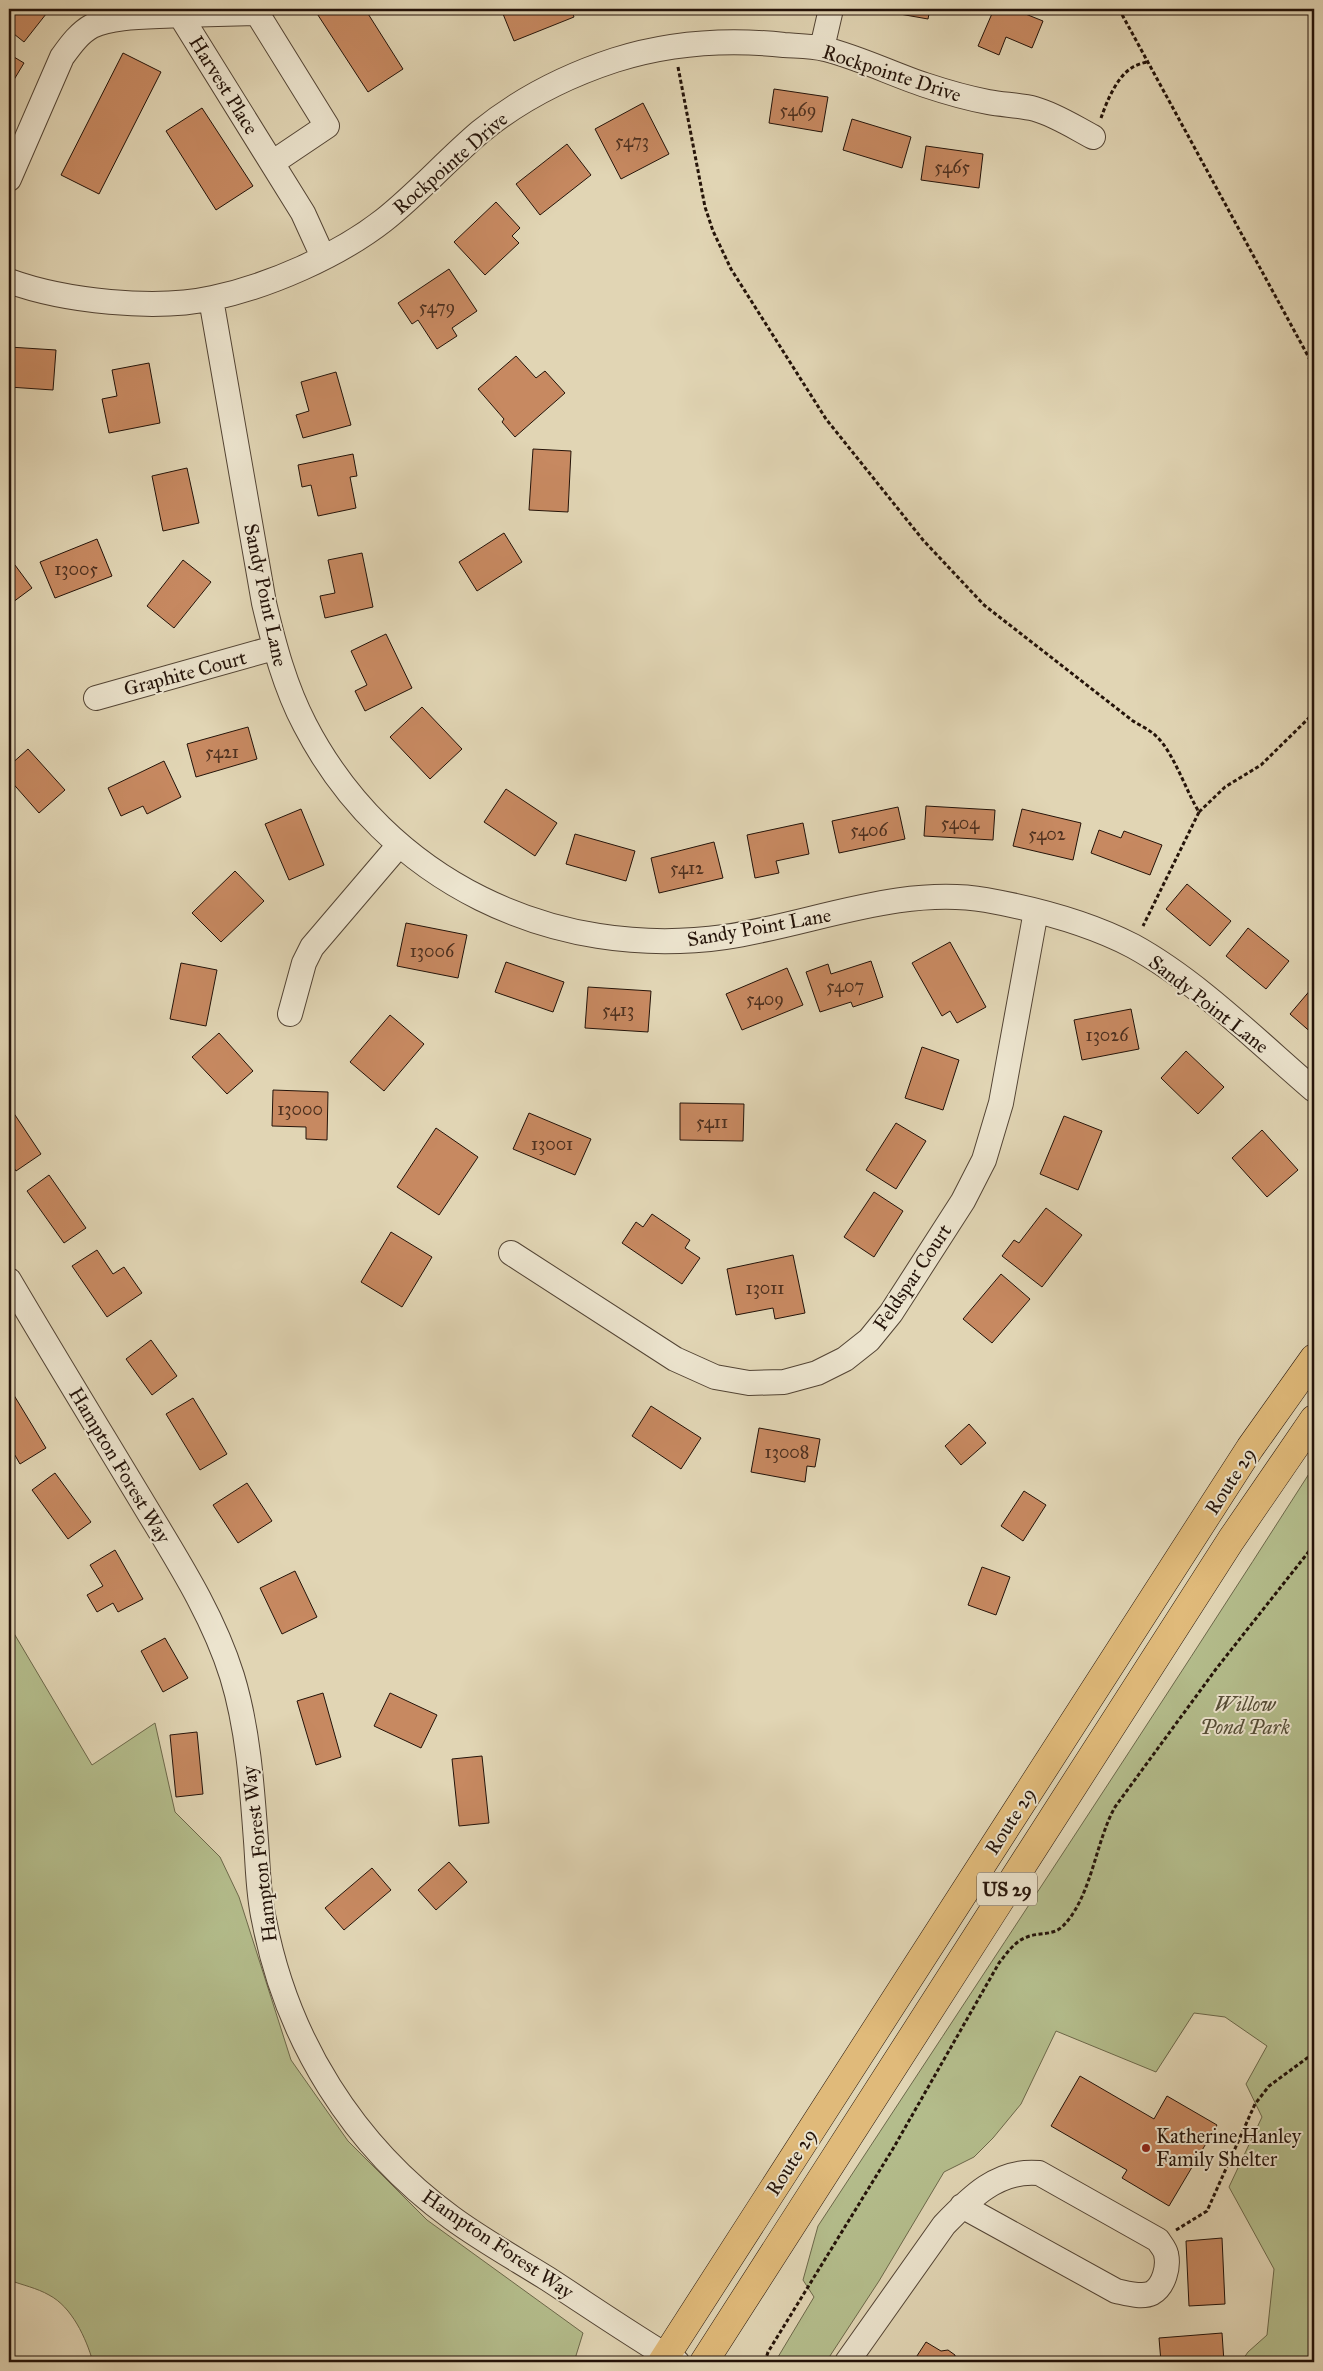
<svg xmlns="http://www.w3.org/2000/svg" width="1323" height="2371" viewBox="0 0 1323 2371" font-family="'IM FELL Great Primer',serif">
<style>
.green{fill:#b4bd8c;stroke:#6c684a}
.building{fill:#c78961;stroke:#241309}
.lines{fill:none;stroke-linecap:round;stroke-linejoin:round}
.minor-casing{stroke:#534434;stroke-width:26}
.major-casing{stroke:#241309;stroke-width:29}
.path{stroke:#241309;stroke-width:3;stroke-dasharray:4 2.5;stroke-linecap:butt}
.minor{stroke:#ece4ce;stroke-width:24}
.major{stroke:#e0ba7a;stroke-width:28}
.poi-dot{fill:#8f2418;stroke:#ece4ce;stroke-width:2}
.labels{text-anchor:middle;stroke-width:4;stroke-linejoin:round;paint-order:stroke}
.number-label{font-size:18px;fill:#4d301f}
.shield{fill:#ece4ce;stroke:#605244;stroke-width:1}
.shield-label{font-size:19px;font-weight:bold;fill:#241309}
.street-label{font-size:20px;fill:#241309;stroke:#ece4ce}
.park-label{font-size:20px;font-style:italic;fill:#564e37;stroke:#ece4ce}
.poi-label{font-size:20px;fill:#241309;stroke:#ece4ce;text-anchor:start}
</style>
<rect width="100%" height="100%" fill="#e1d5b4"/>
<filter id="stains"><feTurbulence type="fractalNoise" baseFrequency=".004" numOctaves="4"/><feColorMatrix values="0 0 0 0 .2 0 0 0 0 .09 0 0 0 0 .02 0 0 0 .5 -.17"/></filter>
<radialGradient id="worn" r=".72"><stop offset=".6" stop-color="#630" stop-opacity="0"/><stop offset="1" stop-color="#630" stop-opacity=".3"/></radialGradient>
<!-- green -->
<path class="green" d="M1314,1466v896h-73l7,-10 19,-17 7,-66 -45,-82 33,-70 -16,-33 21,-38 -42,-29 -31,-4 -38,59 -100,-41 -35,73 -28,34 -19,19 -30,15 -65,109 -53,81h-51l39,-65 -11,-17 15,-54c166,-253 333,-505 496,-760z
M9,1625l83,140 63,-42 20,89 45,45 19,40 52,163 57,81 79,79 156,113 -9,29h-481c-7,-24 -21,-55 -44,-67 -12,-7 -27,-10 -40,-15z"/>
<!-- building -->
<path class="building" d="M9,9h41l-26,33 -15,-12z
M314,9h51l38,60 -35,23z
M501,9h70l3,8 -60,24z
M894,9h36l-2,10 -34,-6z
M994,9h19l30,12 -11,27 -26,-11 -7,18 -21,-9z
M123,53l38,19 -62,122 -38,-19z
M9,54l15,9 -15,25z
M774,89l54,8 -6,35 -53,-9z
M643,103l26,51 -48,25 -26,-50z
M202,108l51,78 -37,24 -50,-79z
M852,119l59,18 -9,31 -59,-18z
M567,144l24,31 -51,40 -24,-31z
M926,146l57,8 -4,34 -58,-8z
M496,202l24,26 -8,8 7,7 -34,32 -31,-33z
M449,269l28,42 -25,17 5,8 -20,13 -19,-29 -6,4 -14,-21z
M9,347l47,3 -3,40 -44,-3z
M516,356l20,22 9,-7 20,22 -50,44 -13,-15 2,-3 -26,-30z
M149,363l11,60 -51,10 -7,-34 15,-3 -5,-26z
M336,372l15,53 -48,13 -7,-23 13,-4 -8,-29z
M533,449l38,2 -3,61 -39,-2z
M353,454l4,22 -7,1 6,31 -38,8 -7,-31 -9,2 -4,-22z
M187,468l12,55 -36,8 -11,-55z
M504,533l18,29 -45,29 -18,-29z
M97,539l15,37 -57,22 -15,-36z
M362,553l11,54 -48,11 -5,-22 15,-3 -7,-33z
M9,557l23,31 -23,17z
M183,560l28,22 -37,46 -27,-22z
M386,634l26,54 -47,23 -10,-20 12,-6 -16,-34z
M422,707l40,42 -32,30 -40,-42z
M248,727l9,32 -61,18 -9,-33z
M28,749l37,41 -26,23 -30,-34v-13z
M164,761l17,36 -34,17 -4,-8 -22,10 -13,-28z
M506,789l51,34 -22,33 -51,-34z
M926,806l69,4 -2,30 -69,-4z
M898,807l7,32 -66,14 -7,-32z
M301,809l23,56 -35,15 -24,-56z
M1022,809l59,14 -8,37 -60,-14z
M803,823l6,31 -33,7 3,12 -24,5 -8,-43z
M1099,830l22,8 3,-7 38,14 -12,30 -59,-22z
M575,834l60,17 -9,30 -60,-17z
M714,842l9,36 -64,15 -8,-35z
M235,871l29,30 -43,41 -29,-29z
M1187,884l44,37 -21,25 -44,-37z
M406,923l61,12 -9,43 -61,-12z
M1248,928l41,33 -23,28 -40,-33z
M950,942l36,65 -29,16 -7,-12 -8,5 -30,-53z
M871,961l12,36 -30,10 -2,-5 -31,10 -14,-40 22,-8 3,10z
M506,962l58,20 -11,30 -58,-20z
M181,963l36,7 -11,56 -36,-7z
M787,968l16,37 -61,25 -16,-36z
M588,987l63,4 -3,41 -63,-4z
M1312,988l2,2v45l-24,-21z
M1131,1009l8,40 -57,11 -8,-40z
M390,1015l34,29 -40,47 -34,-29z
M219,1033l34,38 -26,23 -35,-37z
M922,1047l37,13 -16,50 -38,-12z
M1186,1051l38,36 -26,27 -37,-36z
M273,1090l55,2 -1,48 -21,-1v-12l-34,-1z
M680,1103l64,1 -1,37 -63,-1z
M9,1106l32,48 -25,17 -7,-11z
M529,1113l62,26 -16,36 -62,-26z
M1064,1116l38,15 -24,59 -38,-16z
M896,1123l30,18 -30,48 -30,-19z
M436,1128l42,29 -39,58 -42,-28z
M1262,1130l36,40 -31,27 -35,-39z
M49,1175l37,53 -22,15 -37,-52z
M874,1192l29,19 -29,46 -30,-20z
M1046,1208l36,27 -40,52 -40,-31 12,-16 5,3z
M652,1214l38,26 -5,8 15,10 -18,26 -60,-41 14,-21 7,5z
M391,1232l41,25 -30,50 -41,-25z
M97,1250l16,24 11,-7 18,26 -35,24 -35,-51z
M793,1255l12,58 -30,6 -2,-11 -37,7 -9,-46z
M1001,1274l29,25 -38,44 -29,-24z
M151,1340l26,36 -25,19 -26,-36z
M12,1392l34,56 -26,16 -11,-19v-50z
M193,1398l34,56 -27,16 -34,-56z
M651,1406l50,32 -20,31 -49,-33z
M969,1424l17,19 -25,22 -16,-19z
M759,1428l61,11 -5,28 -8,-1 -2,16 -54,-10z
M55,1473l36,49 -23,17 -36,-49z
M247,1483l25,38 -34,22 -25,-38z
M1024,1491l22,14 -23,36 -22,-15z
M115,1550l28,49 -25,13 -5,-9 -16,9 -10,-17 16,-9 -13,-21z
M982,1567l28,10 -14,38 -28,-10z
M295,1571l22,46 -35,17 -22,-46z
M165,1638l23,40 -25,14 -22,-41z
M323,1693l18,64 -25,8 -19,-64z
M390,1693l47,22 -16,33 -47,-22z
M197,1732l6,62 -27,3 -6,-62z
M482,1756l7,67 -30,3 -7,-67z
M449,1862l18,20 -31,28 -18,-20z
M372,1868l19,22 -47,40 -19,-22z
M1080,2076l74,43 13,-23 50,29 -48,81 -47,-28 5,-8 -76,-44z
M1222,2238l3,66 -36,2 -3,-65z
M1222,2333l2,29h-63l-2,-24z
M926,2342l15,9 7,-1 7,5v6l3,1h-45z"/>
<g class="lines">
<defs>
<path id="minor" d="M180,15l77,-2 70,113 -55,37
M822,48l9,-39
M9,179l53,-122c8,-11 17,-24 30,-31 22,-11 63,-9 88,-11l123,198 20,44
M9,281c55,20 146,30 204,17 56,-12 125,-42 171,-78 34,-27 63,-60 96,-88 39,-32 86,-56 135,-72 54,-17 113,-21 169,-15 14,1 28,1 41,4 35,9 67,25 100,36 21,7 42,13 63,17 16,3 32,3 47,7 21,6 39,18 58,28
M211,299l53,304c10,42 21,84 41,122 81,156 248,236 420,212 84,-12 175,-52 261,-37 50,9 101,22 147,46 64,35 125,96 181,144
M96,698l178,-50
M290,1014l14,-51 8,-16 87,-102
M511,1253l164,106 40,18 34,6 35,-1 33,-9 28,-14 24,-19 22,-27 72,-112 21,-41 17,-57 35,-192
M9,1280c43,73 87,145 131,218 34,57 72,114 92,178 16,52 20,110 24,165 2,26 2,53 8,79 23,120 89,226 188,298 30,22 64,41 96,61 43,28 85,57 129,83
M847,2362l97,-137c26,-27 54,-56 95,-52l119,67c3,5 7,9 8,14 3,13 -2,32 -14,39 -10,5 -26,0 -36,-2l-154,-85"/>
<path id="major" d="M662,2362l588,-914 64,-90
M704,2362l527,-822 83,-121"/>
</defs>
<!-- minor casing -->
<use href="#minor" class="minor-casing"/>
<!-- major casing -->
<use href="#major" class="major-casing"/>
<!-- path -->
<path class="path" d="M1119,9l195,358
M678,67l27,140 8,24 18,38 95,150 97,121 61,65 149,116c8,5 17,9 23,15 17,15 30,55 43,76l-56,114
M1101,118c6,-17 16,-42 32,-51 5,-3 11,-4 16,-6
M1199,812l26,-25 36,-22 53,-52
M1176,2230l31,-19 48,-107 14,-18 45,-33
M765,2362l3,-10 126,-205 105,-184c8,-10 16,-22 28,-26 12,-5 26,-1 36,-11 29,-30 32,-83 52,-119l101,-138 98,-124"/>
<!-- minor -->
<use href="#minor" class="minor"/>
<!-- major -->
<use href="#major" class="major"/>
</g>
<!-- markers -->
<circle class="poi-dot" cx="1146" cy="2148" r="5"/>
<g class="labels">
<!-- number labels -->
<g class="number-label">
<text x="798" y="116">5469</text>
<text x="632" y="147">5473</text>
<text x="952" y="173">5465</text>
<text x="437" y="313">5479</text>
<text x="76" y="575">13005</text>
<text x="222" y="758">5421</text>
<text x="960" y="829">5404</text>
<text x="869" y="836">5406</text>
<text x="1047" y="840">5402</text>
<text x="687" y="874">5412</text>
<text x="432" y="957">13006</text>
<text x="845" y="992">5407</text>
<text x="765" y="1005">5409</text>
<text x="618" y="1016">5413</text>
<text x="1107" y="1041">13026</text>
<text x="300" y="1115">13000</text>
<text x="712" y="1128">5411</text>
<text x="552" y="1150">13001</text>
<text x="765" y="1294">13011</text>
<text x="787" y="1458">13008</text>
</g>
<!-- shield labels -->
<rect class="shield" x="977" y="1872.5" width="60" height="33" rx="4"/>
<g class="shield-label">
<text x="1007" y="1896">US 29</text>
</g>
<!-- street labels -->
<g class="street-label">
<text transform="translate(892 73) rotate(18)" y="7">Rockpointe Drive</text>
<text transform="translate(224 85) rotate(58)" y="7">Harvest Place</text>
<text transform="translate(450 163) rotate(-41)" y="7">Rockpointe Drive</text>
<text transform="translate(266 595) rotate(78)" y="7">Sandy Point Lane</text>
<text transform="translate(185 673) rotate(-15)" y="7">Graphite Court</text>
<text transform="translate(759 927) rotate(-10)" y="7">Sandy Point Lane</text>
<text transform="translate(1209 1004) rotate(38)" y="7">Sandy Point Lane</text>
<text transform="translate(912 1277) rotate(-56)" y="7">Feldspar Court</text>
<text transform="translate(120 1465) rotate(59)" y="7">Hampton Forest Way</text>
<text transform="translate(1230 1481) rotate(-57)" y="7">Route 29</text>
<text transform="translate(1010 1821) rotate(-57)" y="7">Route 29</text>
<text transform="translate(259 1854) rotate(-97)" y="7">Hampton Forest Way</text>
<text transform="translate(791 2162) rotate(-57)" y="7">Route 29</text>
<text transform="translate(498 2244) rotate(34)" y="7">Hampton Forest Way</text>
</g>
<!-- park labels -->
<g class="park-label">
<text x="1245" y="1711">Willow<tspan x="1245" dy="23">Pond Park</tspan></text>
</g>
<!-- poi labels -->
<g class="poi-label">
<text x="1156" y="2143">Katherine Hanley<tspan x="1156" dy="23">Family Shelter</tspan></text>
</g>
</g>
<!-- margin -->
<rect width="1323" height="2371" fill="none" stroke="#e1d5b4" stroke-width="30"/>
<rect x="10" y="10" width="1303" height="2351" fill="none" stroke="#241309" stroke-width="2.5"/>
<rect x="15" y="15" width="1293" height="2341" fill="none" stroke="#241309"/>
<rect width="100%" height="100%" filter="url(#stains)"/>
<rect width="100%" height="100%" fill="url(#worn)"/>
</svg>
